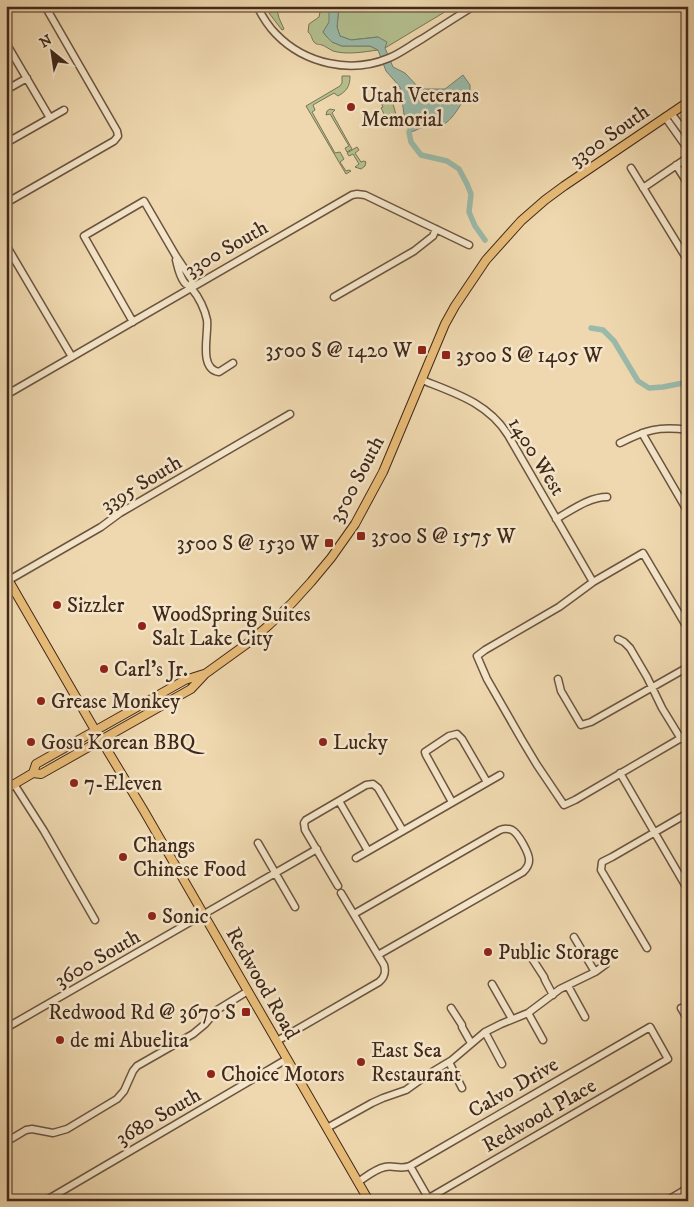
<svg xmlns="http://www.w3.org/2000/svg" width="694" height="1207" viewBox="0 0 694 1207" font-family="'IM FELL DW Pica',serif">
<style>
.green{fill:#b4c08f;stroke:#7a7454}
.water{fill:#9abaaa;stroke:#768070}
.lines{fill:none;stroke-linecap:round;stroke-linejoin:round}
.canal{stroke:#9abaaa;stroke-width:5.5}
.minor-casing{stroke:#6c553f;stroke-width:9}
.major-casing{stroke:#41291a;stroke-width:10}
.minor{stroke:#f5e6cb;stroke-width:6}
.major{stroke:#e8bc78;stroke-width:8}
.poi-dot{fill:#8f2418;stroke:#f5e6cb;stroke-width:2}
.labels{text-anchor:middle;stroke-width:5;stroke-linejoin:round;paint-order:stroke}
.poi-label{font-size:21px;fill:#41291a;stroke:#f5e6cb;text-anchor:start}
.street-label{font-size:21px;fill:#41291a;stroke:#f5e6cb}
</style>
<rect width="100%" height="100%" fill="#efd8af"/>
<filter id="stains"><feTurbulence type="fractalNoise" baseFrequency=".004" numOctaves="4"/><feColorMatrix values="0 0 0 0 .2 0 0 0 0 .09 0 0 0 0 .02 0 0 0 .5 -.17"/></filter>
<radialGradient id="worn" r=".72"><stop offset=".6" stop-color="#630" stop-opacity="0"/><stop offset="1" stop-color="#630" stop-opacity=".3"/></radialGradient>
<!-- green -->
<path class="green" d="M265,6h11l3,12 5,11 -2,1 -13,-17 4,-2 -2,-3 -4,2z
M322,6h7l1,16 -7,10 4,5 5,5 10,4h28l8,4c-15,2 -31,5 -45,1 -4,-2 -8,-5 -11,-6 -4,-1 -5,0 -8,-3 -3,-4 -2,-7 -6,-10l1,-8 10,-7 1,-5z
M339,6h120l-3,2 -3,-1 -68,41 -7,-11 -27,3 -11,-4 -3,-9z
M342,76h8c0,10 -3,15 -12,20l-4,-3 -21,12 2,5 -3,2 23,41 5,-1 4,7 -4,3 6,9 3,-1 2,1 -5,3 -40,-68 34,-20 2,-3z
M391,97l8,28 -4,2 -2,-3 -3,1 -9,-17 2,-1 -2,-4z
M330,109l5,1 -3,3 20,36 -5,3 -2,-4 4,-2 -19,-32 -4,1 1,-4z
M357,147l2,3 -4,3 6,9 3,-1 2,1 -1,4 -4,3 -6,-2 4,-3 -6,-10 -4,2 -2,-3z"/>
<!-- water -->
<path class="water" d="M329,6h10l-2,21 3,9 11,4 27,-3 9,5 -2,6 8,19 12,6 15,16h25l18,-14 7,10v5c-8,11 -17,32 -30,36 -6,2 -11,0 -16,1 -6,1 -9,5 -15,5l-5,-18 -4,-27 -14,-16 -8,-21 -8,-4h-28l-10,-4 -5,-5 -4,-5 6,-10z"/>
<g class="lines">
<!-- canal -->
<path class="canal" d="M409,132l2,10 10,13 26,6 12,8 8,15 4,10 -2,18 6,14 10,14
M591,328l12,2 11,11 24,40 11,7 14,-1 25,-5"/>
<defs>
<path id="minor" d="M257,6c5,10 11,20 19,28 29,30 75,40 113,24 12,-5 22,-13 33,-19 17,-11 34,-22 52,-33
M6,7l1,-1
M6,43l44,75
M6,90l21,-12
M671,113l17,23
M665,117l22,31
M6,143l58,-33
M676,165l12,19
M631,168l57,93
M643,188l44,-30
M6,203l108,-62 4,-5 -1,-5 -72,-125
M6,245l66,112
M176,260c2,8 3,15 8,22 2,3 6,4 8,7 7,8 13,21 15,31 2,13 -9,49 12,52l14,-9
M334,297l80,-46 19,-15 3,-7
M133,322l-49,-86 60,-35 32,55 16,24v8
M422,380c33,13 66,23 86,55l85,147
M6,395l346,-200 5,-1 8,1 104,50
M642,433l46,79
M620,443c26,-13 38,-17 68,-13
M556,519c16,-9 33,-22 51,-22
M9,580l92,-53 19,-14 170,-99
M688,629l-45,-76 -50,29 -34,25 -74,43 -8,6 10,23 35,61 15,25 27,40 11,-5 113,-66
M618,639l6,3 6,6 17,29 15,31 19,31
M558,679l3,12 20,34 10,-3 97,-55
M620,773l68,117
M14,784l30,47 51,89
M339,801l29,50
M452,802l-26,-47 -1,-3 24,-16 8,-2 5,5 25,43
M258,843l37,64
M356,858l144,-83
M338,886l-33,-56 -1,-7 2,-3 60,-35 7,-1 5,4 25,43
M354,914l146,-84c4,-2 7,-2 12,0 6,3 18,24 17,31 0,5 -3,8 -6,11l-145,83
M574,937l21,35
M647,948l-46,-78 1,-8 10,-5 76,-44
M533,960l11,17 1,3 8,15
M492,984l20,35
M568,986l17,31
M451,1008l11,17v2l9,16
M681,1008l7,12
M528,1013l15,27
M6,1028l311,-179
M485,1032l17,32
M277,1041l102,-59c6,-5 7,-10 5,-17l-43,-72
M449,1062l13,26
M327,1128l45,-25 11,-5 23,-8 21,-15 25,-15 33,-28 16,-8 27,-11 32,-24 35,-17 11,-8
M6,1142l20,-12 6,-1 21,4 14,-4 50,-30 7,-8 9,-20 4,-5 56,-32 12,-10 12,-14 31,-19
M410,1166l20,35
M358,1182c8,-5 17,-13 27,-15 9,-2 15,3 25,-1l240,-139 18,32 -239,139
M45,1201l242,-142
M666,1201l22,-13"/>
<path id="major" d="M6,576l89,154 49,81 225,390
M33,773l3,-9 149,-84 19,-6
M6,789l27,-16 8,1 150,-85 14,-15 43,-31 21,-18 23,-22 19,-21 20,-24 24,-34 28,-52 62,-148 10,-18 31,-46 35,-39 24,-21 19,-14 124,-84"/>
</defs>
<!-- minor casing -->
<use href="#minor" class="minor-casing"/>
<!-- major casing -->
<use href="#major" class="major-casing"/>
<!-- minor -->
<use href="#minor" class="minor"/>
<!-- major -->
<use href="#major" class="major"/>
</g>
<!-- markers -->
<g class="poi-dot">
<circle cx="351" cy="107" r="5"/>
<rect x="417" y="345" width="10" height="10" rx="2.5"/>
<rect x="441" y="350" width="10" height="10" rx="2.5"/>
<rect x="356" y="531" width="10" height="10" rx="2.5"/>
<rect x="324" y="538" width="10" height="10" rx="2.5"/>
<circle cx="57" cy="605" r="5"/>
<circle cx="142" cy="626" r="5"/>
<circle cx="104" cy="669" r="5"/>
<circle cx="41" cy="701" r="5"/>
<circle cx="31" cy="742" r="5"/>
<circle cx="323" cy="742" r="5"/>
<circle cx="74" cy="783" r="5"/>
<circle cx="123" cy="857" r="5"/>
<circle cx="152" cy="916" r="5"/>
<circle cx="488" cy="952" r="5"/>
<rect x="241" y="1007" width="10" height="10" rx="2.5"/>
<circle cx="60" cy="1040" r="5"/>
<circle cx="361" cy="1062" r="5"/>
<circle cx="211" cy="1074" r="5"/>
</g>
<g class="labels">
<!-- poi labels -->
<g class="poi-label">
<text x="361" y="102">Utah Veterans<tspan x="361" dy="24">Memorial</tspan></text>
<text x="412" y="357" text-anchor="end">3500 S @ 1420 W</text>
<text x="456" y="362">3500 S @ 1405 W</text>
<text x="371" y="543">3500 S @ 1575 W</text>
<text x="319" y="550" text-anchor="end">3500 S @ 1530 W</text>
<text x="67" y="612">Sizzler</text>
<text x="152" y="621">WoodSpring Suites<tspan x="152" dy="24">Salt Lake City</tspan></text>
<text x="114" y="676">Carl's Jr.</text>
<text x="51" y="708">Grease Monkey</text>
<text x="41" y="749">Gosu Korean BBQ</text>
<text x="333" y="749">Lucky</text>
<text x="84" y="790">7-Eleven</text>
<text x="133" y="852">Changs<tspan x="133" dy="24">Chinese Food</tspan></text>
<text x="162" y="923">Sonic</text>
<text x="498" y="959">Public Storage</text>
<text x="236" y="1019" text-anchor="end">Redwood Rd @ 3670 S</text>
<text x="70" y="1047">de mi Abuelita</text>
<text x="371" y="1057">East Sea<tspan x="371" dy="24">Restaurant</tspan></text>
<text x="221" y="1081">Choice Motors</text>
</g>
<!-- street labels -->
<g class="street-label">
<text transform="translate(609 135) rotate(-35)" y="7">3300 South</text>
<text transform="translate(226 248) rotate(-30)" y="7">3300 South</text>
<text transform="translate(537 456) rotate(58)" y="7">1400 West</text>
<text transform="translate(356 479) rotate(-62)" y="7">3500 South</text>
<text transform="translate(141 483) rotate(-31)" y="7">3395 South</text>
<text transform="translate(97 958) rotate(-30)" y="7">3600 South</text>
<text transform="translate(263 983) rotate(60)" y="7">Redwood Road</text>
<text transform="translate(513 1087) rotate(-30)" y="7">Calvo Drive</text>
<text transform="translate(539 1115) rotate(-30)" y="7">Redwood Place</text>
<text transform="translate(158 1116) rotate(-30)" y="7">3680 South</text>
</g>
</g>
<!-- margin -->
<rect width="694" height="1207" fill="none" stroke="#efd8af" stroke-width="25"/>
<rect x="8" y="8" width="679" height="1192" fill="none" stroke="#41291a" stroke-width="2.5"/>
<rect x="12" y="12" width="669" height="1182" fill="none" stroke="#41291a"/>
<!-- north arrow -->
<g transform="translate(52 52) rotate(330)" stroke="#f5e6cb" stroke-width="4" paint-order="stroke">
<path d="M0-4L9 19L0 12L-9 19Z" fill="#41291a"/>
<text y="-8" font-size="14" font-weight="bold" text-anchor="middle" fill="#41291a">N</text>
</g>
<rect width="100%" height="100%" filter="url(#stains)"/>
<rect width="100%" height="100%" fill="url(#worn)"/>
</svg>
